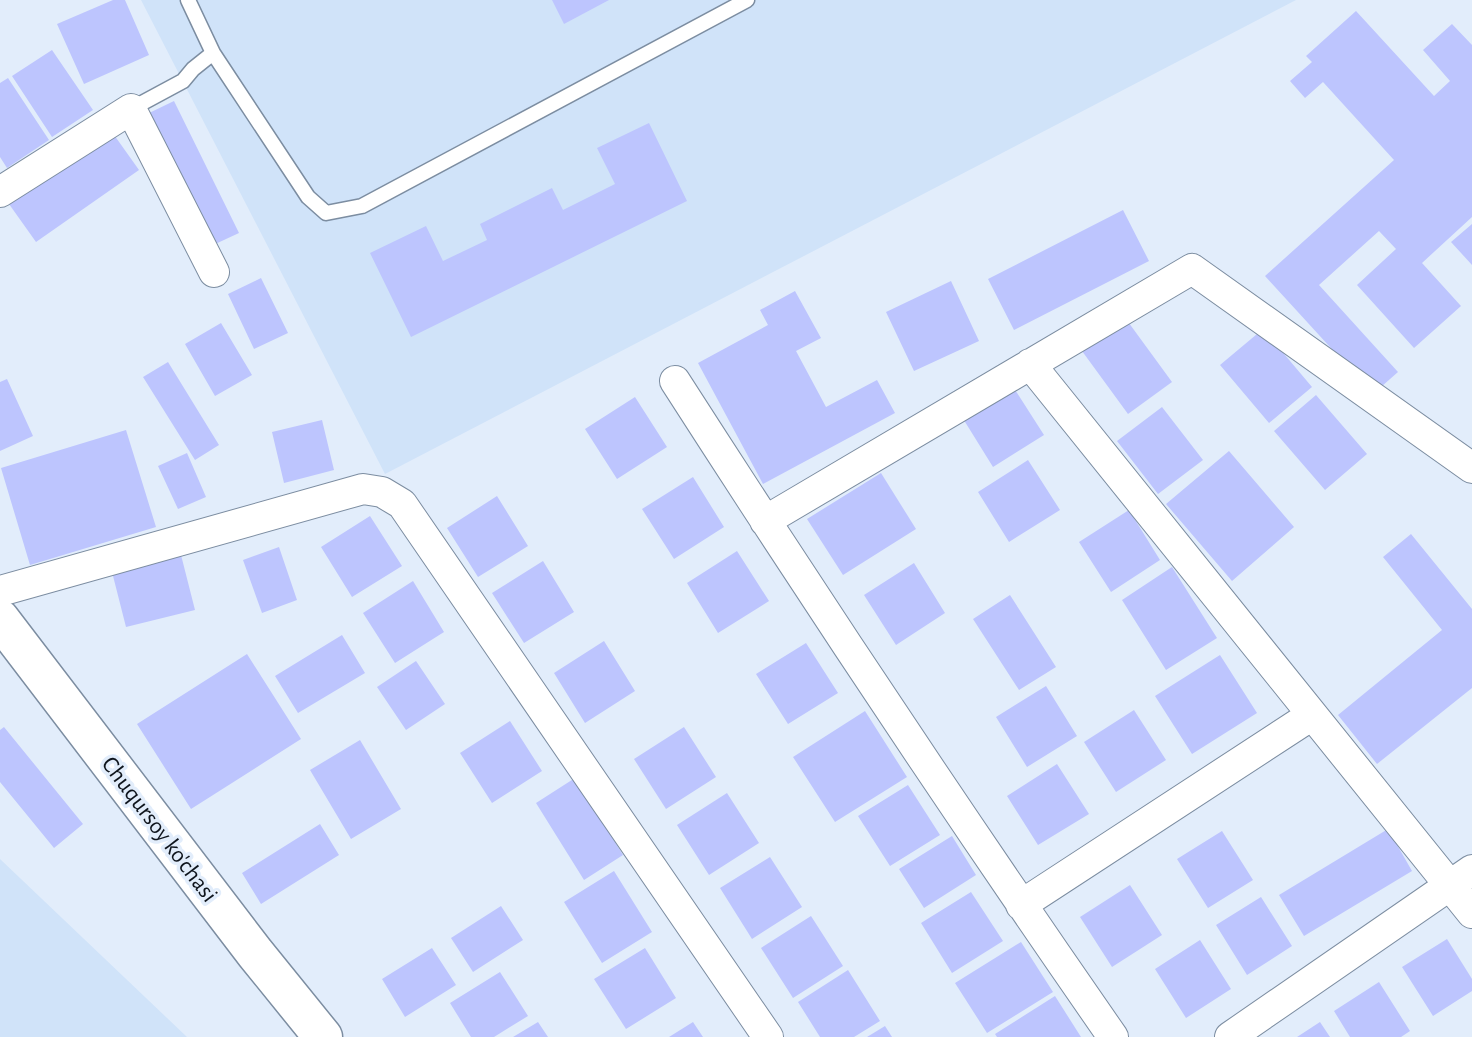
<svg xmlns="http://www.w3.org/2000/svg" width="1472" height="1037" viewBox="0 0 1472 1037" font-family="'Alegreya Sans',sans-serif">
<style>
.built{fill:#d0e3f9}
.building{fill:#bdc5fe}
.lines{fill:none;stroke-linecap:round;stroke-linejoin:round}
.lane-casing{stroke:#7c8da1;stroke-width:17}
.street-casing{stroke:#7c8da1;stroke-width:32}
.secondary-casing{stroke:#7c8da1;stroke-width:41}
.lane{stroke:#fff;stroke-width:14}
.street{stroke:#fff;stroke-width:30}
.secondary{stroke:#fff;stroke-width:38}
.labels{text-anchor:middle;stroke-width:7;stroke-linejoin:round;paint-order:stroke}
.street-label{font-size:24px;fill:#0e141c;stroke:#e2edfb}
</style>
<rect width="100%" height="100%" fill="#e2edfb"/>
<!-- built -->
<path class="built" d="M141,0h1155l-911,474z
M0,859l187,178h-187z"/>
<!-- building -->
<path class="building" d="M113,0h12l24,55 -65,29 -27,-60z
M552,0h57l-45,24z
M1356,11l78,85 16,-15 -27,-31 29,-26 20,21v172l-50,46 39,43 -47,42 -57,-63 39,-36 -17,-18 -60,54 79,87 -25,22 -108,-118 129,-116 -71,-78 -18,16 -15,-17 22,-19 -6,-6z
M52,50l41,60 -41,27 -40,-61z
M8,78l41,62 -42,28 -7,-11v-74z
M174,101l65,132 -28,13 -64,-132z
M649,123l38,78 -276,136 -41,-84 56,-27 17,35 44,-21 -7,-16 72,-36 11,22 52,-26 -18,-36z
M112,132l27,38 -103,72 -27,-38z
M1123,210l26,51 -135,69 -26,-51z
M1472,224v41l-21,-23z
M261,278l27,55 -34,16 -26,-55z
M951,281l28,60 -65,30 -28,-59z
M795,291l26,47 -25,13 30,56 51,-27 18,33 -132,71 -65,-121 70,-38 -8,-15z
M1126,319l46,63 -44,32 -46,-63z
M221,323l31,52 -37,21 -30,-52z
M1263,329l49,58 -43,36 -49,-58z
M168,362l51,83 -24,15 -52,-83z
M7,379l26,57 -33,15v-69z
M1012,385l32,50 -51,32 -31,-50z
M1316,395l51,59 -42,36 -51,-59z
M635,397l32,50 -50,32 -32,-50z
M1162,407l41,53 -45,34 -41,-53z
M322,420l12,50 -50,13 -12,-51z
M126,430l30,97 -126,38 -29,-97z
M1229,451l65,76 -62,54 -66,-77z
M187,453l19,44 -28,12 -20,-43z
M1028,460l32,50 -51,32 -31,-50z
M881,473l35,56 -73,46 -36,-56z
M693,477l31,50 -50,32 -32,-50z
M497,496l31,50 -50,31 -31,-49z
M1129,510l31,50 -49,32 -32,-50z
M370,516l32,50 -50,31 -31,-50z
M1411,534l61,75v79l-95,76 -39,-49 104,-85 -59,-73z
M279,547l18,53 -35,13 -19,-53z
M180,551l15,59 -69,17 -15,-59z
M737,551l32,50 -51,32 -31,-50z
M543,561l31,51 -50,31 -32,-50z
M914,563l31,50 -49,32 -32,-50z
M1172,567l45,71 -51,32 -44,-70z
M413,581l31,51 -49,31 -32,-50z
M1010,595l46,72 -37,23 -46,-71z
M342,635l23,38 -67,40 -23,-37z
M604,641l31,50 -50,32 -31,-50z
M806,643l32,50 -50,31 -32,-50z
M247,654l54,85 -110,70 -54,-85z
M1220,655l37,58 -65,41 -37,-58z
M416,661l29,43 -39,26 -29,-43z
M1046,686l31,50 -50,31 -31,-50z
M1134,710l32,50 -50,32 -32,-50z
M865,711l42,66 -72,45 -42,-65z
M510,721l32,50 -50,32 -32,-50z
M4,727l79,97 -29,24 -54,-66v-52z
M684,727l32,50 -50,32 -32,-50z
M360,740l41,69 -50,30 -41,-69z
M1057,764l32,50 -51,31 -31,-49z
M575,778l48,77 -39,25 -48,-77z
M908,785l32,50 -50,31 -32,-50z
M727,793l32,50 -50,32 -32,-50z
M320,824l19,31 -78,49 -19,-31z
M1388,829l24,42 -108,65 -25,-41z
M1222,831l31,49 -45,28 -31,-49z
M952,836l24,39 -52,33 -25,-39z
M770,857l32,50 -50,32 -32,-51z
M614,871l38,61 -50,31 -38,-61z
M1130,885l32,50 -50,32 -32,-50z
M971,892l32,49 -51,32 -31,-50z
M1261,897l31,49 -45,29 -31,-50z
M501,906l22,34 -50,32 -22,-34z
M811,916l32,50 -50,32 -32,-50z
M1447,939l25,40v12l-39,25 -31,-49z
M1200,940l31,49 -45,29 -31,-49z
M1021,942l32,50 -66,41 -32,-50z
M432,948l24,37 -51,32 -23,-38z
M645,948l31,50 -50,31 -32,-50z
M848,970l32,51 -26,16h-34l-22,-35z
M500,972l28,44 -34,21h-23l-21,-34z
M1379,982l31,49 -9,6h-51l-16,-26z
M1055,996l26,41h-84l-2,-3z
M538,1022l10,15h-35z
M693,1022l10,15h-34z
M1320,1022l10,15h-33z
M885,1026l7,11h-25z"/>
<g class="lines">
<defs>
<path id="lane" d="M188,0l25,53 95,144 18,16 36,-7 385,-206
M131,109l52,-28 10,-12 20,-16"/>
<path id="street" d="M0,192l131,-83 83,163
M1030,364l442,549
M675,381c142,221 288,440 438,656
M765,521l427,-252 280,199
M0,591l363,-102 19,3 20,12 366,533
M1021,905l291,-190
M1230,1037l242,-167"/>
<path id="secondary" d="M0,619l255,334 68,84"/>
</defs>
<!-- lane casing -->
<use href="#lane" class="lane-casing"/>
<!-- street casing -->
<use href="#street" class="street-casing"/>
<!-- secondary casing -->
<use href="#secondary" class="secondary-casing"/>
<!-- lane -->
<use href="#lane" class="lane"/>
<!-- street -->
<use href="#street" class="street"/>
<!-- secondary -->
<use href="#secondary" class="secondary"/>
</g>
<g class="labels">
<!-- street labels -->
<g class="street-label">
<text transform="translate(160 829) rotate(53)" y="8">Chuqursoy ko'chasi</text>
</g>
</g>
</svg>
